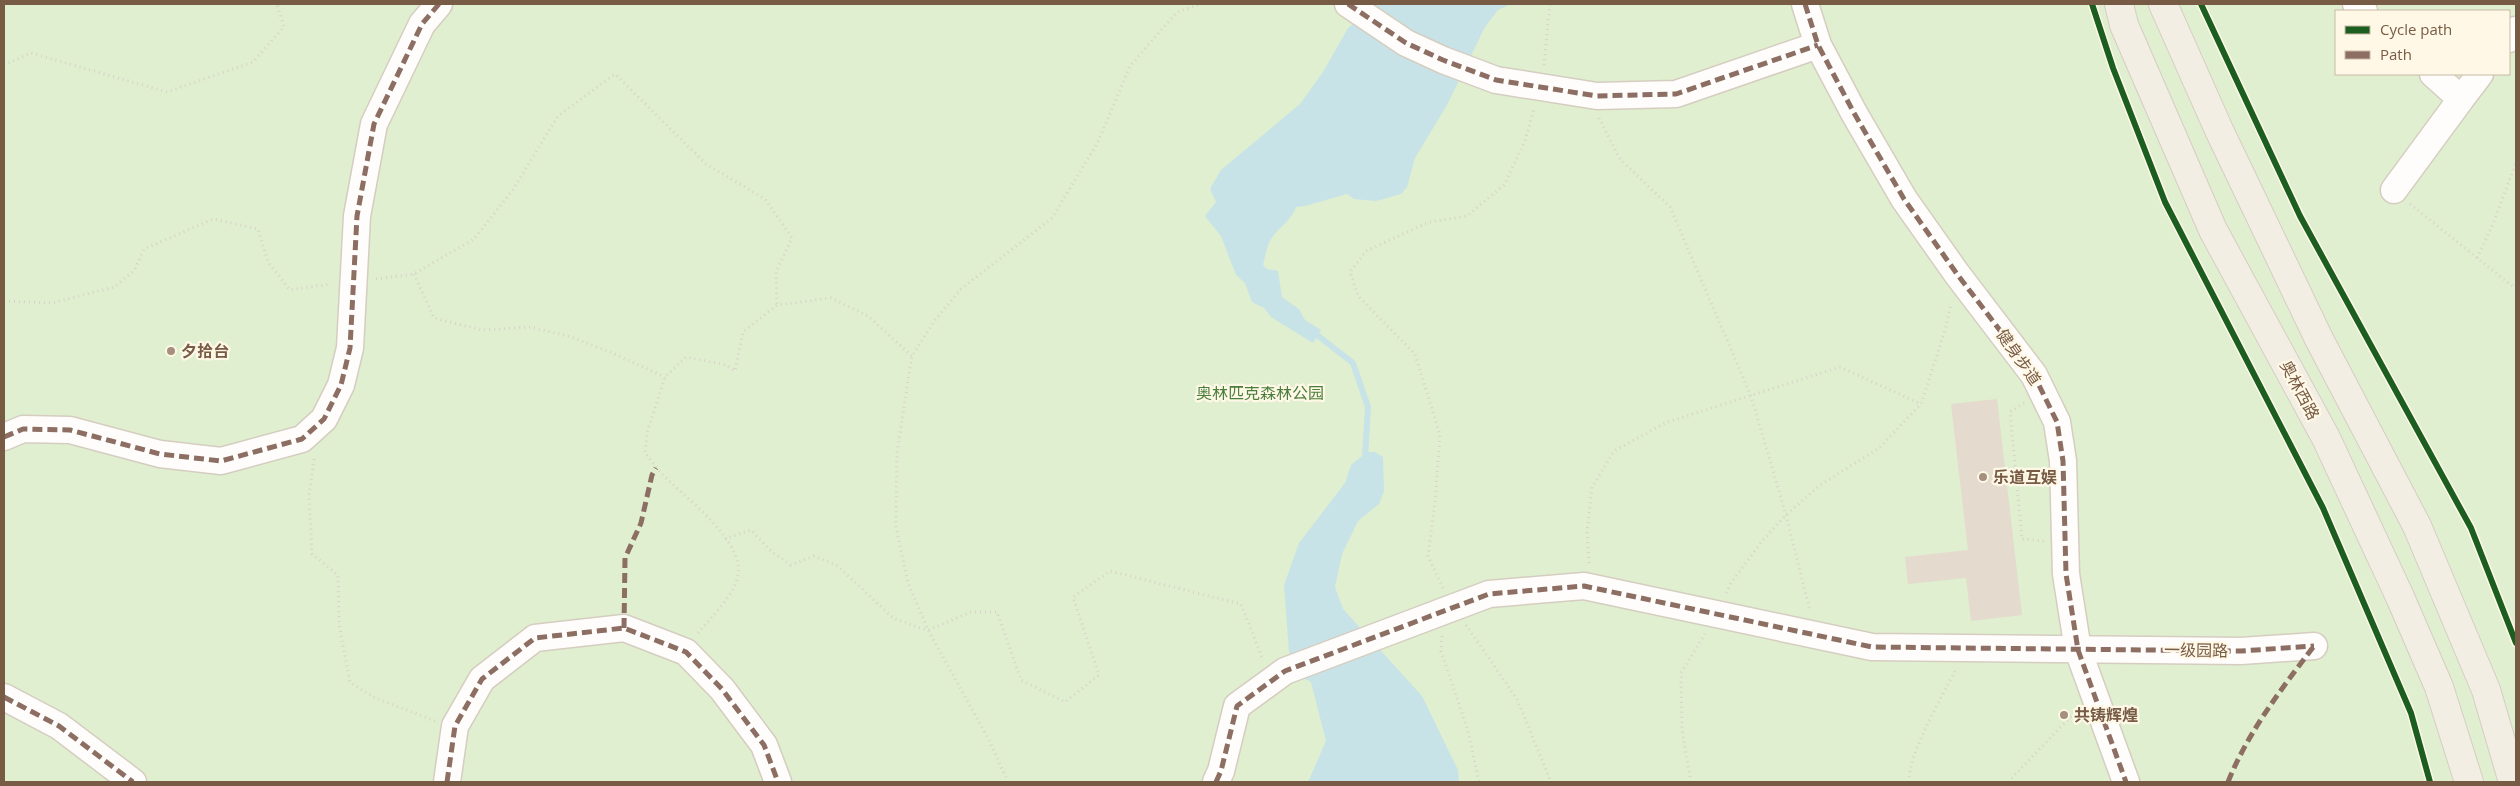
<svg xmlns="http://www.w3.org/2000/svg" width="2520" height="786" viewBox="0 0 2520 786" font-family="'Open Sans','Noto Sans SC',sans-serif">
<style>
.green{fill:#dfefcf;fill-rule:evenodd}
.water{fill:#c7e3e8}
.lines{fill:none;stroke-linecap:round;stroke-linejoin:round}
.stream{stroke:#c7e3e8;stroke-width:6}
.building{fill:#e4dacd}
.minor-casing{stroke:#d6cdc1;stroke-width:29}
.major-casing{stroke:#d6cdc3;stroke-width:30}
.path{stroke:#dad2ca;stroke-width:3;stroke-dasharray:1 4;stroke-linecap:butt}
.minor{stroke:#fefdfb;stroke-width:26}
.major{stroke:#f2eee3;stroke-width:28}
.quiet{stroke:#8d6e63;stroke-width:5;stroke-dasharray:10 5;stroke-linecap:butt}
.cycleway-casing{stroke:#fff8e7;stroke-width:9}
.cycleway{stroke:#1b5e20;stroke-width:6}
.poi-dot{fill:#a4907d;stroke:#fff8e7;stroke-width:2}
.labels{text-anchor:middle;stroke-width:4.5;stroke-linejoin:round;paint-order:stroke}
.poi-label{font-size:16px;font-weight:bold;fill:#775b44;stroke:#fff8e7;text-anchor:start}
.street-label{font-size:16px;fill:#775b44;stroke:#fff8e7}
.park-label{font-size:16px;fill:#4a7e3b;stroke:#fff8e7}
</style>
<rect width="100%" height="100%" fill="#f7f2e6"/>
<!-- green -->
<path class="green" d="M4,4h2512v778h-2512zM2336,11h173v63h-173z"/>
<!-- water -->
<path class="water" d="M1377,4h134l-13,6 -13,17 -38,78 -32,53 -8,29 -6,7 -25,7 -22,-2 -7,-5 -42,12 -9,1c-4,12 -14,18 -22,28 -7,8 -8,19 -11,30l4,4 11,2 4,26 17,12 6,11 16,10 -8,13 -42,-26 -7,-9 -12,-6 -7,-19 -9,-8 -15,-39 -16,-20 11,-14 -6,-13 11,-19 79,-66 23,-32 25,-44z
M1367,452h8l8,5 1,34 -5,13 -21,17 -16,33 -7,33 8,22 79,87 36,74 1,12h-151l18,-41 -15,-59 -8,-4 -12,1 -7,-94 15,-42 46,-60 6,-18z"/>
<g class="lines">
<!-- stream -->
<path class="stream" d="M1312,331l41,32 15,44 -3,51"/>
</g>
<!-- building -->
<path class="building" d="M1997,399l25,216 -51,6 -5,-43 -58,6 -3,-27 63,-7 -17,-146z"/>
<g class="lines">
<defs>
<path id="minor" d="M1348,4l58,39 37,17 53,20 101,16 79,-2 142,-49
M1805,4l13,41 36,68 50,86 53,75 77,101 23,47 6,39 3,113 12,76 48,132
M2356,4l8,7
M2509,39l7,-9
M2461,99l19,-25
M2394,190l67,-91 -28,-25
M4,437l19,-8 47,1 90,24 61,7 81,-22 22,-20 17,-34 9,-37 7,-132 17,-92 48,-100 17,-20
M4,697l55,29 74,56
M447,782l8,-56 27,-47 53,-41 89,-10 62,24 36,37 42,56 14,37
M1216,782l5,-11 16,-65 48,-35 204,-77 95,-8 288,61 369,4 73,-5"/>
<path id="major" d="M2119,4l5,21 89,205 113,208 74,159 39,90 30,95
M2163,4l56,126 100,209 98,187 69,164 27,92"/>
</defs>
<!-- minor casing -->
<use href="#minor" class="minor-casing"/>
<!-- major casing -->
<use href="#major" class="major-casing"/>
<!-- path -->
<path class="path" d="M4,65l27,-12 136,39 86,-30 31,-35 -7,-23
M1544,65l6,-61
M1599,118l21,41 50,48 81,189 35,119 24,96
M2410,204l106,85
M2477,258l15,-32 24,-63
M414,274l20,44 48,12 49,-3 40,10 39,15 55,25
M376,279l38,-5 60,-35 38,-48 46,-75 57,-42 91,90 59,35 27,39 -16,34 1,33
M4,301l48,2 62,-16 20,-16 10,-22 69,-30 45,10 10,33 22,28 40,-6
M2024,403l-14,9 12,127 22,2
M314,459l-5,36 3,59 26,21 1,50 11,57 23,15 62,24
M725,539l26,-9 21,22 19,13 23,-9 24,10 55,52 24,9 11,3 43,-18h26l24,68 44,22 34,-27 -26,-78 37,-26 131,33 22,56
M1589,563l-2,-31 5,-45 22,-36 51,-28 175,-56 81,37
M1443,588l-15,-32 7,-54 5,-67 -25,-81 -57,-58 -8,-24 16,-21 63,-29 38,-6 37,-31 21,-44 9,-33
M1726,593l5,-10 31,-42 24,-26 33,-29 60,-38 42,-44 24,-74 6,-26
M1466,625l51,74 34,83
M698,633c12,-15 38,-39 40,-59 5,-35 -54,-77 -76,-100 -6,-6 -11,-14 -17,-21l2,-20 18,-56 21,-20 40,8 9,6 8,-39 34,-27 54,-7 37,18 44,40
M1442,636l-1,15 27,80 11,51
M1008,782l-19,-42 -61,-110 -20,-47 -12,-56 1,-75 15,-96 23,-36 26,-31 91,-71 46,-76 32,-76 47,-54 25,-8
M1691,782l-9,-52 -1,-57 24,-39
M1909,782c-2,-26 33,-85 46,-111
M2008,782l69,-72"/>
<!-- minor -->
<use href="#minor" class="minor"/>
<!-- major -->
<use href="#major" class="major"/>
<!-- quiet -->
<path class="quiet" d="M1348,4l58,39 37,17 53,20 101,16 79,-2 142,-49
M1805,4l13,41 36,68 50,86 53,75 77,101 23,47 6,39 3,113 12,76 48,132
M4,437l19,-8 47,1 90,24 61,7 81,-22 22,-20 17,-34 9,-37 7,-132 17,-92 48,-100 17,-20
M624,628l1,-70 16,-35 11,-48 4,-7
M4,697l55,29 74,56
M447,782l8,-56 27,-47 53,-41 89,-10 62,24 36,37 42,56 14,37
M1216,782l5,-11 16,-65 48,-35 204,-77 95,-8 288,61 369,4 73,-5
M2228,782c20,-50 54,-94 86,-136"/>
<defs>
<path id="cycleway" d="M2092,4l21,64 52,134 158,306 88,205 19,69
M2201,4l99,212 171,312 45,115"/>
</defs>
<!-- cycleway casing -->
<use href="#cycleway" class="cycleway-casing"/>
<!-- cycleway -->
<use href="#cycleway" class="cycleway"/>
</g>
<!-- markers -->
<g class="poi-dot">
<circle cx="171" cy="351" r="5"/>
<circle cx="1983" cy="477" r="5"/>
<circle cx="2064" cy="715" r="5"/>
</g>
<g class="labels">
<!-- poi labels -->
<g class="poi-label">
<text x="181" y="357">夕拾台</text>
<text x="1993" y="483">乐道互娱</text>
<text x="2074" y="721">共铸辉煌</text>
</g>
<!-- street labels -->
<g class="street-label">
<text transform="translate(2019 357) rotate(55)" y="6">健身步道</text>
<text transform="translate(2300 390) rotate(62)" y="6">奥林西路</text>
<text transform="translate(2196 650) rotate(1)" y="6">一级园路</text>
</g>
<!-- park labels -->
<g class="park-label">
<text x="1260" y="399">奥林匹克森林公园</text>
</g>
</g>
<!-- border -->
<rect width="2520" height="786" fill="none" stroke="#775b44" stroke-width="10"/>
<!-- legend -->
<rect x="2335" y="10" width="175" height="65" fill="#fff8e7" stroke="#c9b9a6"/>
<rect x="2345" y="26" width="25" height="8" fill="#1b5e20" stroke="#c9b9a6"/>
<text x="2380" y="35" font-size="15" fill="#775b44">Cycle path</text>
<rect x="2345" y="51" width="25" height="8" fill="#8d6e63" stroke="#c9b9a6"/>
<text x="2380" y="60" font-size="15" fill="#775b44">Path</text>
</svg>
